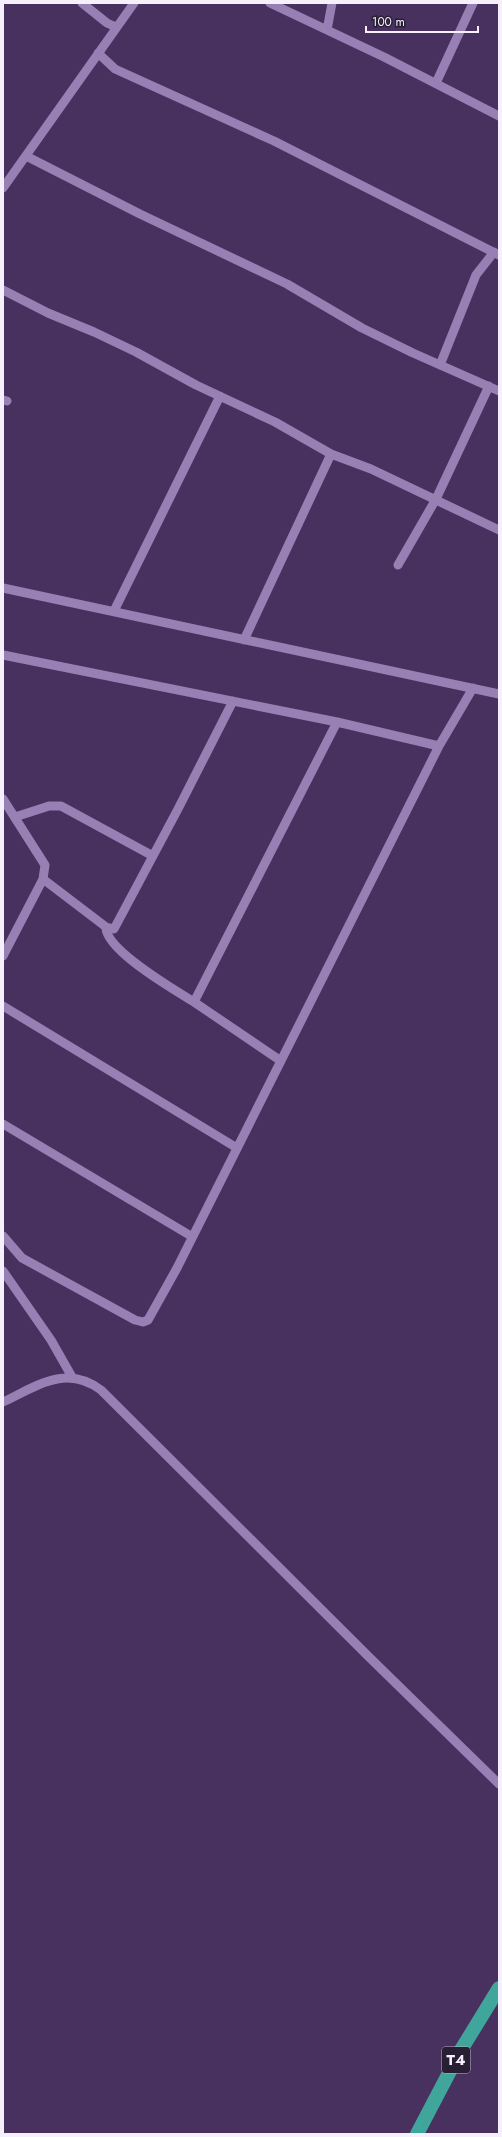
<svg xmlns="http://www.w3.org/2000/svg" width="502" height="2137" viewBox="0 0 502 2137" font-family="Jost,sans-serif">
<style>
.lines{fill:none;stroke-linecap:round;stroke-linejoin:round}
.minor{stroke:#987fb4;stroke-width:9}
.highway{stroke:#40a69b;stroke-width:14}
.labels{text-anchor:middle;stroke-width:3;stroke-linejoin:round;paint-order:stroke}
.shield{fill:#291f34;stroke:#b8b1c0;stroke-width:1}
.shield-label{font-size:15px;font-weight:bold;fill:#f6f0fc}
</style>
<rect width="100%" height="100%" fill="#48315f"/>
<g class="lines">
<!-- minor -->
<path class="minor" d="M82,3l25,20 9,4
M270,3l114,54 115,59
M327,30l5,-27
M98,53l17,16 159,72 225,114
M436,83l37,-80
M26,156l114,58 147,70 75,44 51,25 86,38
M3,188l131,-185
M3,290l45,23 46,19 42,20 60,33 79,37 56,32 40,15 128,61
M440,365l36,-90 18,-23
M3,400l4,1
M398,565l38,-66 53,-113
M3,588l496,106
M114,611l106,-215
M244,640l87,-186
M3,655l334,67 102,24
M3,799l42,66 -2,14 -40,77
M15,817l34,-11h12l92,50
M43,879l63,48 8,2 64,-120 55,-108
M106,927c-1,23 69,63 88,75
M3,1006l234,142
M281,1061l-87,-59 143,-280
M3,1124l188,112
M3,1236l19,22 113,62 8,2 5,-2 29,-52 262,-522 34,-58
M3,1271l48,69 21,37
M3,1402c34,-16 63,-38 98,-12l268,267 130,127"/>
<!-- highway -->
<path class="highway" d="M417,2134l44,-84 38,-62"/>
</g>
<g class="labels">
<!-- shield labels -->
<rect class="shield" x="442" y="2047" width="28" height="26" rx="3"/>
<g class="shield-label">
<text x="456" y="2065">T4</text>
</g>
</g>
<!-- border -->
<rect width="502" height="2137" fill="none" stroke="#f6f0fc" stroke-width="8"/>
<!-- scale -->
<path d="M366 26v6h112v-6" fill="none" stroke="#f6f0fc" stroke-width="2"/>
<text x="372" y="26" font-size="12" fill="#f6f0fc" stroke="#291f34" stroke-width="3" paint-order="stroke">100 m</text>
</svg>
